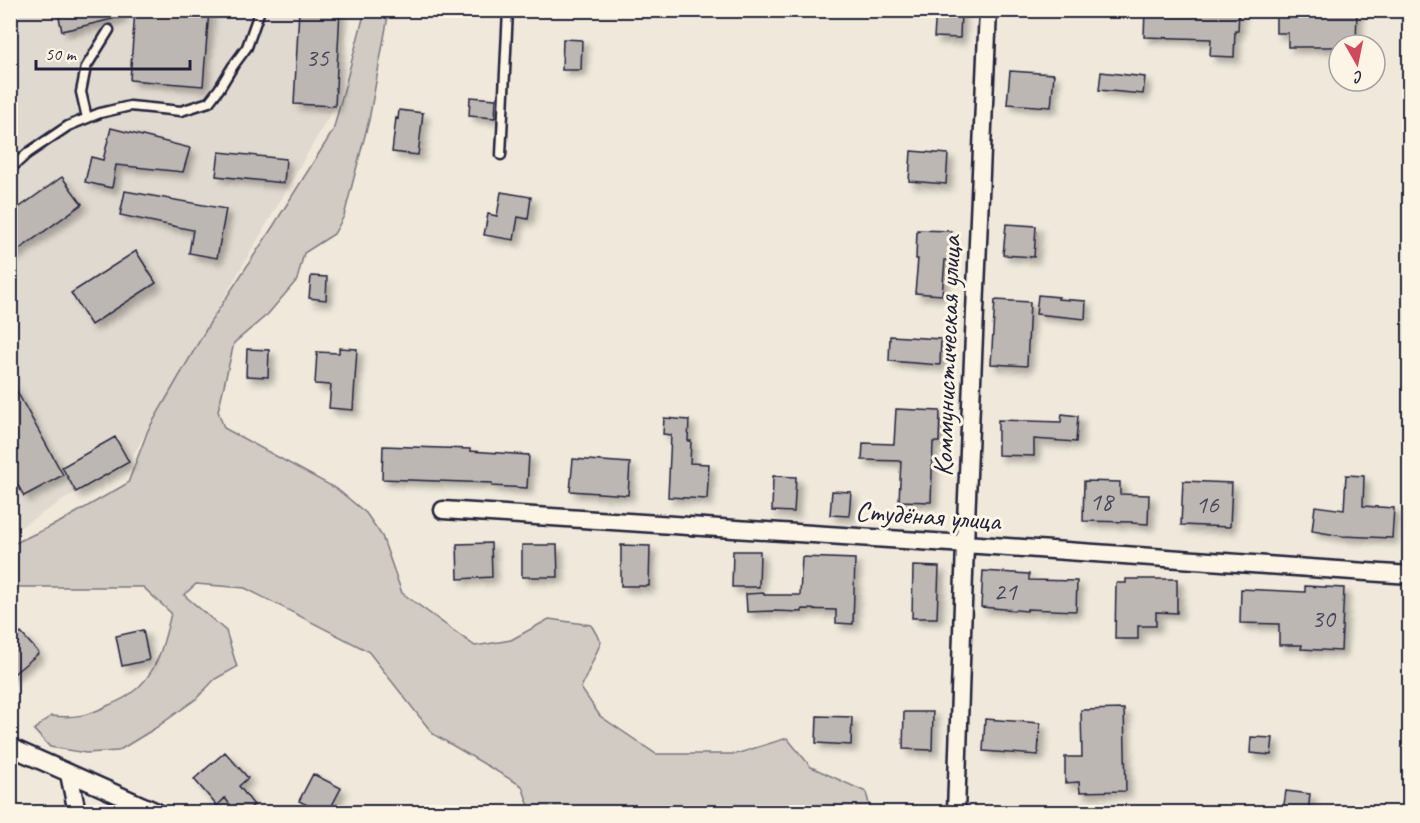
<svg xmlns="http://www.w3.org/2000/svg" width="1420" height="823" viewBox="0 0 1420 823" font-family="Caveat,sans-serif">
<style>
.built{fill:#e0d9cf}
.green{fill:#d1cbc3;stroke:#7a767f;stroke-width:1.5}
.building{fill:#bcb7b3;stroke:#22223b;stroke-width:1.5;filter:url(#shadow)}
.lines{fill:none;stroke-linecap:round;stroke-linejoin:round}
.service-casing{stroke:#22223b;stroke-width:13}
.minor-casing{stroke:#22223b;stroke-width:21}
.service{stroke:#fcf5e5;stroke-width:8}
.minor{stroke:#fcf5e5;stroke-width:16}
.labels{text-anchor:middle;stroke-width:6;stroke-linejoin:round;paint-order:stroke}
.number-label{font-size:26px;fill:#484759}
.street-label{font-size:28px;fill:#22223b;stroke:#fcf5e5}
</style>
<defs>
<filter id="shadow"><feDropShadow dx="5.5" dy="5.5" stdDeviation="3" flood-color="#0004"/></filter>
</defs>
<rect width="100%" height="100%" fill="#efe8db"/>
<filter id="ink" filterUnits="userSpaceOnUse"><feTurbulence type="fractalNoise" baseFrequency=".0167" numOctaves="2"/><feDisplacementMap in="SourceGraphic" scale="12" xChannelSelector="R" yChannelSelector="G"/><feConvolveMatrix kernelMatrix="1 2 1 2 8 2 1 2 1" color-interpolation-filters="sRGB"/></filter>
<g filter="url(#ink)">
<!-- built -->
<path class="built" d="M11,11h329l-5,95 -206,356 -53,30 -65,41z"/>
<!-- green -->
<path class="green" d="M365,11h24l-20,109 -25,96 -10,18 -30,19 -7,27 -29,34 -34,29 -16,68 6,17 113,61 29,24 16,23 20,57 73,53 36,-6 38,-21 42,6 10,17 -20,46 19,28 56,38h80l51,-16 24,29 55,25 5,20h-340l-9,-26 -89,-52 -65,-83 -123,-63 -49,-4 -12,11 42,36 11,36 -22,12 -19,20 -42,30 -36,22 -32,2 -36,-6 -16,-17 17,-14c24,2 37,0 58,-11 7,-3 15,-6 21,-11 27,-18 34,-51 41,-81l-28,-26h-132v-42l49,-23 68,-39 20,-53 63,-109 61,-93 61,-97z"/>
<!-- building -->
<path class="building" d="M68,10h52l1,7 -59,14 -4,-18z
M135,10h74l-6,76 -73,-6z
M299,10h41l-5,96 -41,-2z
M936,10h25l-1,28 -26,-1z
M1145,10h94l-1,21h-3l-1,26 -24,-1 1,-17 -67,-2z
M1276,10h81l-1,35h-17v2h-51v-14h-12z
M563,39l19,1 -1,30h-19z
M1010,71l44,3 -3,33 -44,-3z
M1101,72l44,5 -2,17 -44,-4z
M470,97l26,2 -1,19 -26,-2z
M399,110l24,3 -5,42 -26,-3 4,-34 2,1z
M111,128l79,20 -7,24 -67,-7 -4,23 -27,-6 6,-25 12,3z
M911,151l37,3 -2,30 -37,-3z
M219,152l67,7 -2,24 -68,-7z
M62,177l20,27 -72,52v-42z
M125,191l101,18 -9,49 -28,-5 4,-23 -73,-15z
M501,192l30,5 -3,22 -10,-2 -4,23 -30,-5 4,-21 9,2z
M1006,224l30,2 -2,31 -31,-2z
M917,230l34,1 -1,29h-5l-3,35 -27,-2 3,-34h-2z
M136,251l20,32 -65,42 -20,-32z
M311,276l16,1 -1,23 -17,-2z
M1038,295l21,2 -1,2 28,2 -1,18 -49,-5z
M995,300l35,2 -3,64 -36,-2z
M890,336l51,3 -1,26 -51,-4z
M339,348l18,1 -4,61 -24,-2 2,-23 -16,-1 2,-32 22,1z
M247,349l22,1 -1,27 -22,-1z
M10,379l53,96 -39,21 -14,-25z
M896,409l44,2 -1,31h-6l-2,60 -32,-1 2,-40 -39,-1 1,-17 31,1z
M1062,414l16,2 -2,26 -42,-3v17l-36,-1v-35l63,2z
M664,418l25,2 -1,21h3l-1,22 19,1 -2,35 -39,-2 3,-62 -8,-1z
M115,437l14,25 -53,30 -14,-25z
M383,446l87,3v2l59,4 -2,33 -35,-2v-3l-110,-4z
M573,459l57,4 -2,32 -58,-4z
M1346,475l18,1 -1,30 31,2 -2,30 -50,-2 -30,-5 3,-25 29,4z
M773,476l23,1 -2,35 -22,-1z
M1084,481l36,1v12l29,1 -1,29 -16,-1v-1l-49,-1z
M1183,481l49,2 -2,44 -49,-2z
M832,491l19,1 -2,24 -19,-1z
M491,543l1,34 -34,2 -1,-35z
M522,545h35l1,32h-36z
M621,545l29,1 -1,40h-28z
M733,551h27l-1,36h-27z
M802,557l53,2 -2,65 -17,-1v-13l-34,-1v3l-29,-1 -26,1 -1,-18 18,-1v2h36z
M913,566l26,1 -2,51h-25z
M983,571l46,3v6l48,1 -1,30 -49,-2v2l-46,-4z
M1126,579h51v34l-21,-1v14h-18v13h-23l1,-56h10z
M1305,586l39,2 -3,63 -40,-2 1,-4h-23v-21l-39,-1 1,-34 64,3z
M143,630l6,30 -27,6 -6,-30z
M21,633l18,20 -29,24v-35z
M1124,709l2,82 -46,1 -1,-10 -14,1v-26h17l-1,-47z
M904,712h29l-1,38 -29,-1z
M817,716l35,1 -1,28 -35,-2z
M985,719l55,4 -2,32 -55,-4z
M1251,737l22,1 -2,17 -21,-2z
M225,752l23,26 -9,8 15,19 -11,8h-7l-11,-15 -8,8 -23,-27z
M313,774l28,14 -13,25h-5l-24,-12z
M1286,791l24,3 -2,19 -25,-2z"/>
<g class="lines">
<defs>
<path id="service" d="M87,118l-6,-26 5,-25 23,-37
M501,155l7,-145
M10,169l18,-16 40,-27 32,-13 30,-7 51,5 28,-9 10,-13 14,-23 14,-19 13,-37"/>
<path id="minor" d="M443,510l522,34 445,31
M10,747l147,65
M69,774l8,38
M956,812l9,-268 23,-534"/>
</defs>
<!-- service casing -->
<use href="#service" class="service-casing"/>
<!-- minor casing -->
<use href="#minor" class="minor-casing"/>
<!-- service -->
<use href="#service" class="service"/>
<!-- minor -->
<use href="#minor" class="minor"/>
</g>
</g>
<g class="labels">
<!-- number labels -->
<g class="number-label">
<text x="317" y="66">35</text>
<text x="1101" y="510">18</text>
<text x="1207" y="513">16</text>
<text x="1005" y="600">21</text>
<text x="1323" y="627">30</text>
</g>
<!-- street labels -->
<g class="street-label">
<text transform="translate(946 356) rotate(-88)" y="10">Коммунистическая улица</text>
<text transform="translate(928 515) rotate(4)" y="10">Студёная улица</text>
</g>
</g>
<!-- margin -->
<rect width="1420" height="823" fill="none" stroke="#fcf5e5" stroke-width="36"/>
<rect x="18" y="18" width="1384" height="787" fill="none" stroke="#22223b" stroke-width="2" filter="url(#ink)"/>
<!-- north arrow -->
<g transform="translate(1357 63) rotate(171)"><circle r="28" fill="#fcf5e5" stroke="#a5a1a1" stroke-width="1.5"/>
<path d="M0-4.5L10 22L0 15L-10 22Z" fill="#d1495b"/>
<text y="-9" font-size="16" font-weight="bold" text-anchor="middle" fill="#22223b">С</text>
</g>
<!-- scale -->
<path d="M36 60v9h154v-9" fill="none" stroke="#22223b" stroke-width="3"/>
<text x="45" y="60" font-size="18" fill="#22223b" stroke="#fcf5e5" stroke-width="4.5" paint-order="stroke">50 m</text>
</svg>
